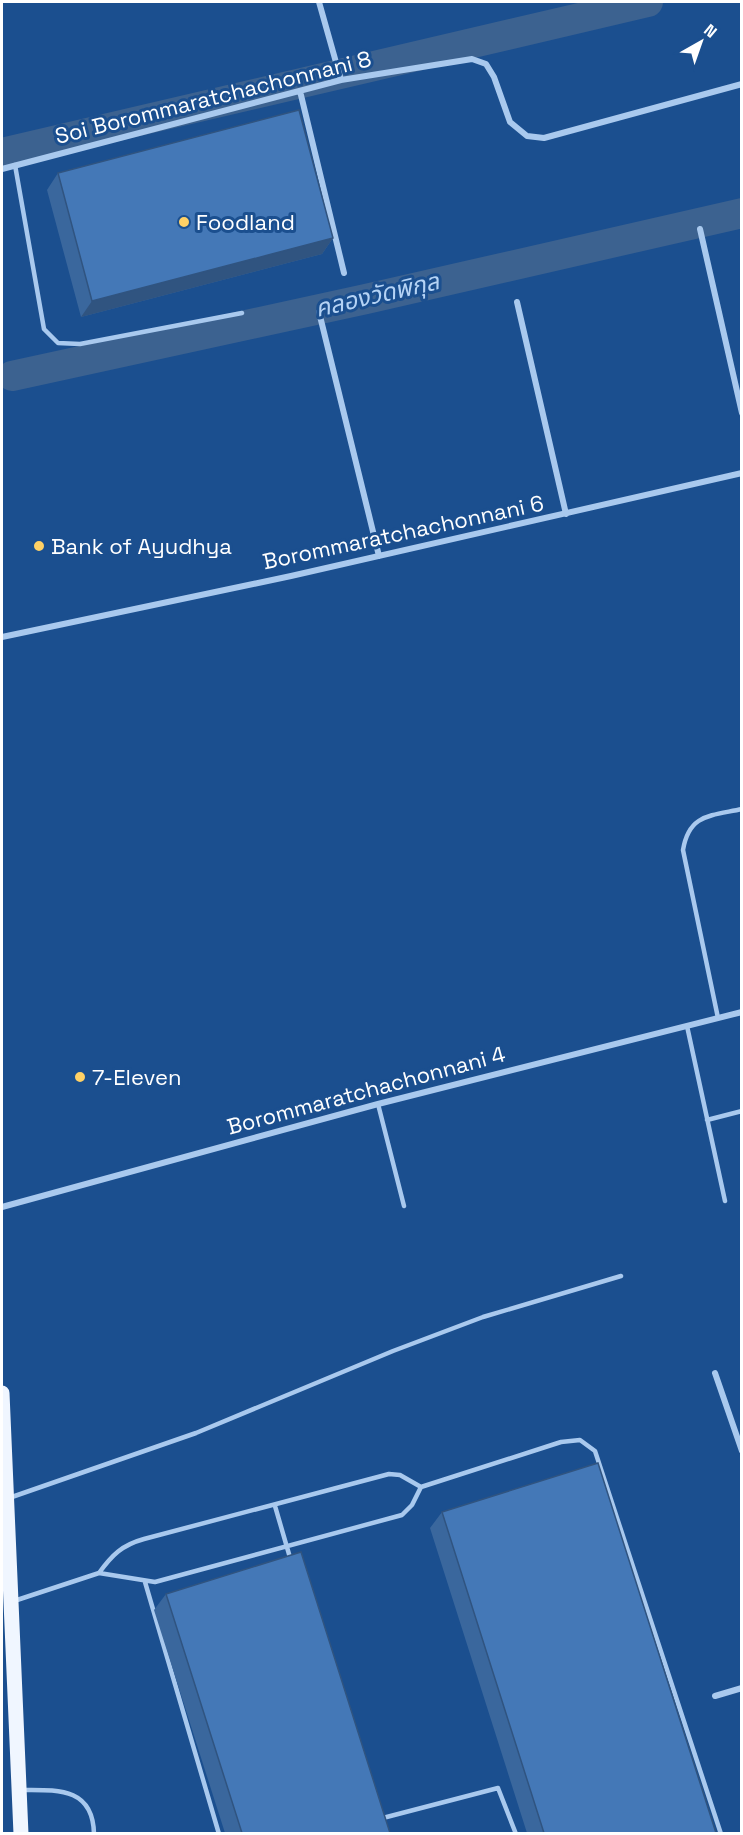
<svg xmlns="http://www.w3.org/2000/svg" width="743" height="1835" viewBox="0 0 743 1835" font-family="'Space Grotesk','Noto Sans Thai',sans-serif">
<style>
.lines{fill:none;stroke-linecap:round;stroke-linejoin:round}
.canal{stroke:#3c6290;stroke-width:30}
.lane{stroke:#a9c9ee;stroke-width:4.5}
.street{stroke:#a9c9ee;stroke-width:6}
.primary{stroke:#f0f6ff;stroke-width:15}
.wall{fill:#3a679d}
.shaded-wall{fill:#305480}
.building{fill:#4478b7;stroke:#305480;stroke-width:1.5}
.poi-dot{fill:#ffd166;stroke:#1b4f8f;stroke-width:2}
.labels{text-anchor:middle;stroke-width:6;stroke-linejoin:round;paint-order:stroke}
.street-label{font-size:22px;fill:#fff;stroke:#1b4f8f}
.poi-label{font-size:22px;fill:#fff;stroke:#1b4f8f;text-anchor:start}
.water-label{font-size:24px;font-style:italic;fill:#b5d3f5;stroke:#1b4f8f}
</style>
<rect width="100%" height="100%" fill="#1b4f8f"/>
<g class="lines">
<!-- canal -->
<path class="canal" d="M2,153l646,-151
M12,376l354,-77 376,-86"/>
<!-- lane -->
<path class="lane" d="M15,165l29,164 14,14 22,1 162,-31
M718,1018l-35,-168c6,-36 27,-34 59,-41
M687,1026l38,175
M378,1104l26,102
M707,1120l35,-9
M9,1498l187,-65 197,-82 90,-34 138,-41
M275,1506l16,55
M99,1573c13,-18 23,-28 45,-34l245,-65 11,1 21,12
M145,1582l74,252
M14,1601l85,-28 56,9 247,-67 10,-10 9,-18 140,-45 19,-2 15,11 126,383
M22,1790c35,0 71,-3 72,44
M379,1819l119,-31 18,46"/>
<!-- street -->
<path class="street" d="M319,2l22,78
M300,91l44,182
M2,169l339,-89 131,-21 14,5 8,13 16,45 17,14 17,2 198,-54
M700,229l42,184
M517,302l49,212
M319,312l60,244
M2,637l289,-61 451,-103
M2,1207l376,-103 364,-92
M715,1373l27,78
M715,1696l27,-8"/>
<!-- primary -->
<path class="primary" d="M2,1393l19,441"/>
</g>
<!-- wall -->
<path class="wall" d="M58,173l275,65 -11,16 -241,63 -34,-127z
M442,1512l274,321h-189l-97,-305z
M166,1594l224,239h-165l-71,-223z"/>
<!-- shaded-wall -->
<path class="shaded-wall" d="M333,238l-11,16 -241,63 11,-16z"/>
<!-- building -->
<path class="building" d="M299,110l34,128 -241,63 -34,-128z
M598,1463l118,370h-172l-102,-321z
M301,1552l89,281h-148l-76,-239z"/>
<!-- markers -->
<g class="poi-dot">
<circle cx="184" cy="222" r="6"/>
<circle cx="39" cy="546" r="6"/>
<circle cx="80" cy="1077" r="6"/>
</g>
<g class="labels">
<!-- street labels -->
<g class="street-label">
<text transform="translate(213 97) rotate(-14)" y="8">Soi Borommaratchachonnani 8</text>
<text transform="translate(403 532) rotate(-12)" y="8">Borommaratchachonnani 6</text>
<text transform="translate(366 1090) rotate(-15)" y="8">Borommaratchachonnani 4</text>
</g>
<!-- poi labels -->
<g class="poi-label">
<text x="196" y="230">Foodland</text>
<text x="51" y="554">Bank of Ayudhya</text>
<text x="92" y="1085">7-Eleven</text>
</g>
<!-- water labels -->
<g class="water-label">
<text transform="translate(377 295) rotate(-13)" y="8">คลองวัดพิกุล</text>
</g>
</g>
<!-- border -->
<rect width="743" height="1835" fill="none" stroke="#ffffff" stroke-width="6"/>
<!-- north arrow -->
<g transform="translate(701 42) rotate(40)" stroke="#1b4f8f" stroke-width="4.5" paint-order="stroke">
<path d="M0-4.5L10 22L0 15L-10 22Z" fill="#ffffff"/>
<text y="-9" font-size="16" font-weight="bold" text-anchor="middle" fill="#ffffff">N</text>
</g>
</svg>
